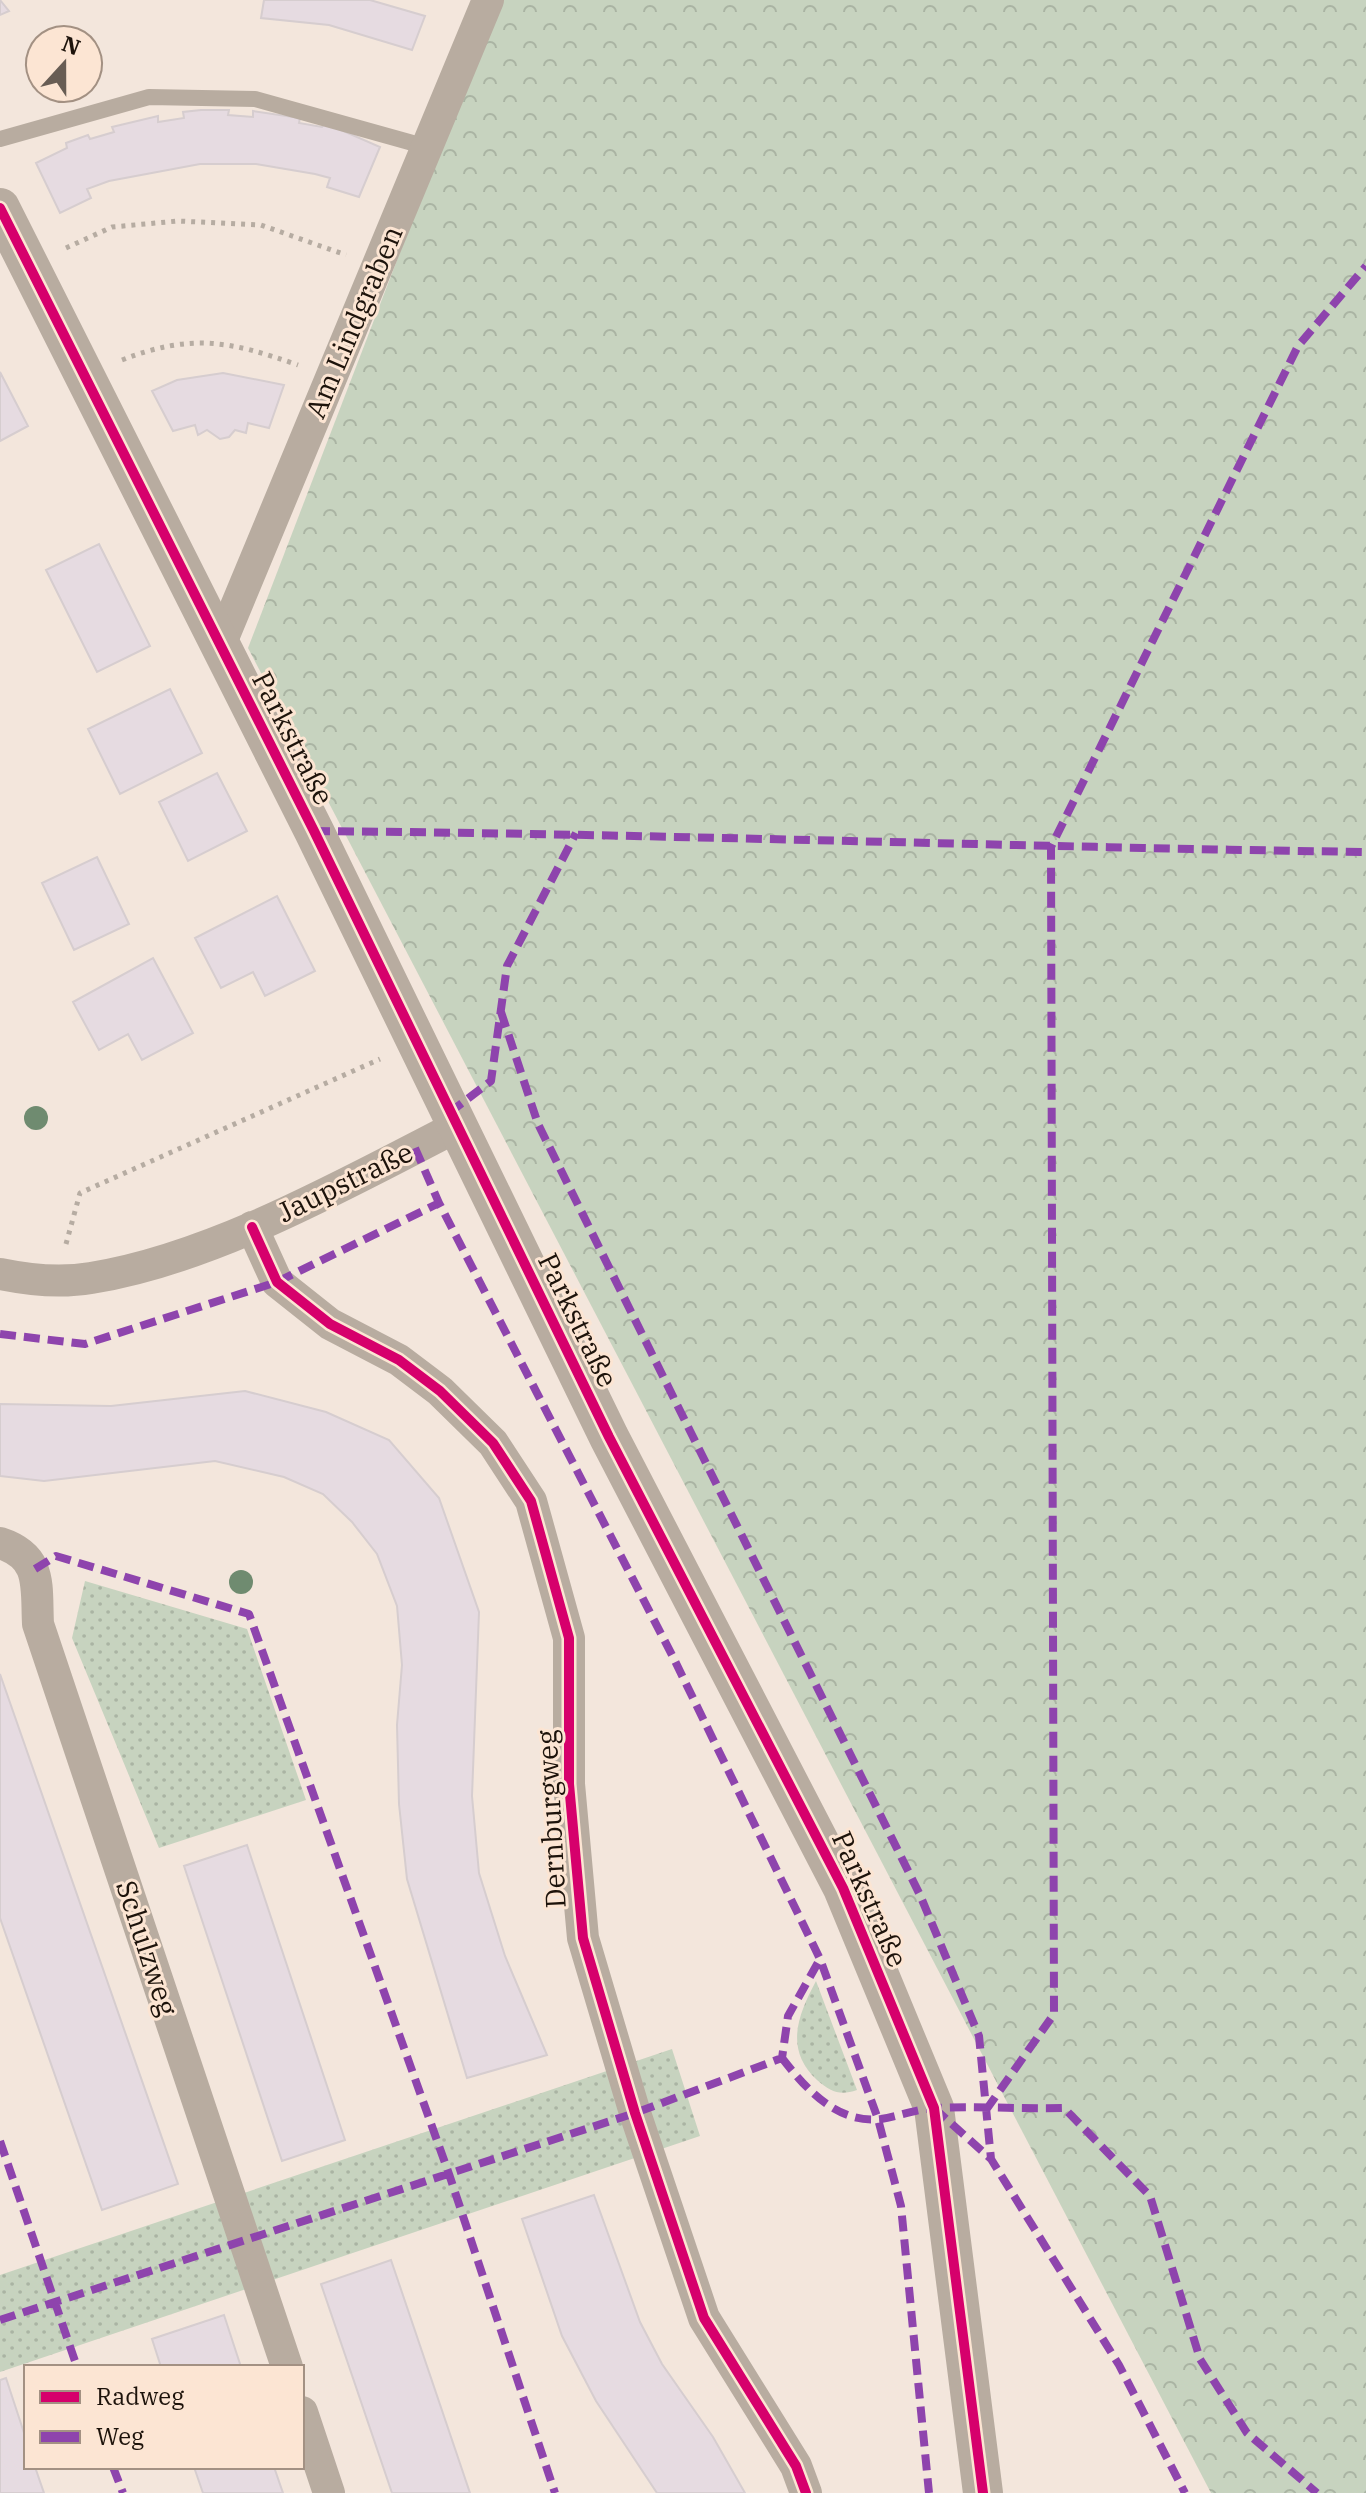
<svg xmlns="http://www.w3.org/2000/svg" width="1366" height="2493" viewBox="0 0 1366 2493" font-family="'IBM Plex Serif',serif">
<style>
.forest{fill:url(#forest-crowns)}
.park{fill:url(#park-dots)}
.building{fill:#e6dbe1;stroke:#d6cdcf;stroke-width:2}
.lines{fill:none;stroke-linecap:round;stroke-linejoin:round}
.path{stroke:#b6aca2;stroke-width:5;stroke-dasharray:4 6;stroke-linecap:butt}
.service{stroke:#b8aca0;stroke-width:16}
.minor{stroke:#b8aca0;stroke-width:32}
.tertiary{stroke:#b8aca0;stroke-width:40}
.quiet{stroke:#8e44ad;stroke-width:8;stroke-dasharray:16 8;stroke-linecap:butt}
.cycleway-casing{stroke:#fce5d3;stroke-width:15}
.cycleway{stroke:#d6006c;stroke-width:10}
.tree{fill:#6f8b70}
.labels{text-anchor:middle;stroke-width:6;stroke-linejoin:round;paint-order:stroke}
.street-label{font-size:28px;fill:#1d130b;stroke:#fce5d3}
</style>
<defs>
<pattern id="forest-crowns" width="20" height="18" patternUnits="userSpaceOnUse" patternTransform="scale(2)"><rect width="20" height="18" fill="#c7d3bf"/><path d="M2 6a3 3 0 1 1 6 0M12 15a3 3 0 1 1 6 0" fill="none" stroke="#aab4a3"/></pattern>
<pattern id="park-dots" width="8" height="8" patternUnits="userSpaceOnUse" patternTransform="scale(2)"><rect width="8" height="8" fill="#c7d3bf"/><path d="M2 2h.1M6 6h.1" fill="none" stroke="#aab4a3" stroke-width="1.8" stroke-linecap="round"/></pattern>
</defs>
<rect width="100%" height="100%" fill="#f3e6dc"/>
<!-- forest -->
<path class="forest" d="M497,0h869v2493h-155l-963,-1845z"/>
<!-- park -->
<path class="park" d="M85,1581l162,48 59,171 -147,48 -87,-210z
M816,1981l41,109c-17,6 -26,2 -40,-10 -33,-31 -19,-65 -1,-99z
M672,2049l28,87 -700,236v-97z"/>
<!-- building -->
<path class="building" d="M0,0l9,11 -9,4z
M264,0h106l55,16 -13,34 -83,-25 -68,-7z
M201,110h28l-1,5 25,2v-6l47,7 -1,5 23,4 3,-4 55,24 -21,50 -32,-10 3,-9 -15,-4 -59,-10h-56l-91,17 -22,8 4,9 -31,15 -24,-50 31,-15 -1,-5 22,-8 2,4 24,-7 -2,-5 46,-11v6l26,-4 -1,-6z
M0,372l28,54 -28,15z
M223,373l61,12 -15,43 -21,-5 -2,10 -11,-3 -6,7 -9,2 -13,-9 -9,5 -3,-10 -22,6 -21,-40 25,-11z
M99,544l51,102 -53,26 -51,-102z
M170,689l32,64 -82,41 -32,-65z
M217,773l30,58 -59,30 -29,-59z
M97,857l32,67 -55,26 -32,-67z
M277,896l38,75 -50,25 -12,-24 -32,16 -26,-50z
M153,958l40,75 -51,27 -14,-26 -29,16 -26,-48z
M245,1391l81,21 63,28 50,58 40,114 -7,184 7,77 26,83 42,99 -80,23 -60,-199 -8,-75 -2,-79 5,-60 -5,-59 -20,-52 -25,-32 -29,-28 -39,-17 -69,-16 -171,20 -44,-5v-72l111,2z
M0,1674l178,510 -76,26 -102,-292z
M247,1845l98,295 -63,21 -98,-295z
M594,2195l46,127 22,42 51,73 32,56h-88l-61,-92 -34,-65 -40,-117z
M391,2260l79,233h-78l-71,-209z
M224,2315l17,52h-80l-9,-28z
M6,2378l20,61v28h9l9,26h-44v-113z
M194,2467h80l9,26h-80z"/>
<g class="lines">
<!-- path -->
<path class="path" d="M66,248l46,-21 66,-6 83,4 85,30
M122,360c69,-27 108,-19 176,5
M66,1244l14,-51 300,-134"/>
<!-- service -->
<path class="service" d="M0,139l149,-42 106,2 172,48"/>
<!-- minor -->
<path class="minor" d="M220,645l268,-645
M252,1227l25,55 53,42 69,36 41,31 53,52 38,58 38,137v146l14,154 52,175 69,205 92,148 10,27
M0,1274c29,6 62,9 91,4 121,-19 256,-95 365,-151
M0,1543c43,14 36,43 38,81l249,743
M302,2412l27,81"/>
<!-- tertiary -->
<path class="tertiary" d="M0,208l314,623 295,606 234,451 91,220 49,385"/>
<!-- quiet -->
<path class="quiet" d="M314,831c350,3 701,16 1052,21
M501,1012l37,112 382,771 59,141 12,123
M449,1113l42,-32 16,-115 69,-133
M415,1148l24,55
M0,1334l85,10 192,-62 162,-79 234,454 147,302 58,160 23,87 28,287
M35,1569l21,-13 193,58 200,560 106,319
M782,2058c24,31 55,66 99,61 18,-3 36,-10 54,-11 43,-2 86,1 129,0l86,88 50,163 47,74 70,60
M934,2108l57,51 128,206 66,128
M986,2110l68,-96 -3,-1167 247,-501 68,-80
M0,2141l77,226
M0,2320l635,-207 147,-55 6,-42 32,-57
M113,2467l10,26"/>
<defs>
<path id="cycleway" d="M0,208l314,623 295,606 234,451 91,220 49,385
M252,1227l25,55 53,42 69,36 41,31 53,52 38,58 38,137v146l14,154 52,175 69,205 92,148 10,27"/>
</defs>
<!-- cycleway casing -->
<use href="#cycleway" class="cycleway-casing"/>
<!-- cycleway -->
<use href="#cycleway" class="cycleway"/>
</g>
<!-- trees -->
<g class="tree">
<circle cx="36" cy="1118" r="12"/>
<circle cx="241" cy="1582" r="12"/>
</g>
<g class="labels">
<!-- street labels -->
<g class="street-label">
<text transform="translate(354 322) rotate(-67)" y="10">Am Lindgraben</text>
<text transform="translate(293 738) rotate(63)" y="10">Parkstraße</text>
<text transform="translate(345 1182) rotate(-26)" y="10">Jaupstraße</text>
<text transform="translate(578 1320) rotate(64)" y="10">Parkstraße</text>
<text transform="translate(551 1819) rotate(-93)" y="10">Dernburgweg</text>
<text transform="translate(870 1899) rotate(66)" y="10">Parkstraße</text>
<text transform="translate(147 1948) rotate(72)" y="10">Schulzweg</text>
</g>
</g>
<!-- legend -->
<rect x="24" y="2365" width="280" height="104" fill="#fce5d3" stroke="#a39183" stroke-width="2"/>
<rect x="40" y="2391" width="40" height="12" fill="#d6006c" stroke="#a39183" stroke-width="2"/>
<text x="96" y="2405" font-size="24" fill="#1d130b">Radweg</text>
<rect x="40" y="2431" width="40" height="12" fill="#8e44ad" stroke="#a39183" stroke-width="2"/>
<text x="96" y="2445" font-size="24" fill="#1d130b">Weg</text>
<!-- north arrow -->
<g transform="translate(64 64) rotate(21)"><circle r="38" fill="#fce5d3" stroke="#a39183" stroke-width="2"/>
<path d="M0-6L14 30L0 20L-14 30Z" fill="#685d54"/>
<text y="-12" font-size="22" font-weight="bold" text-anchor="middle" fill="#1d130b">N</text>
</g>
</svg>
